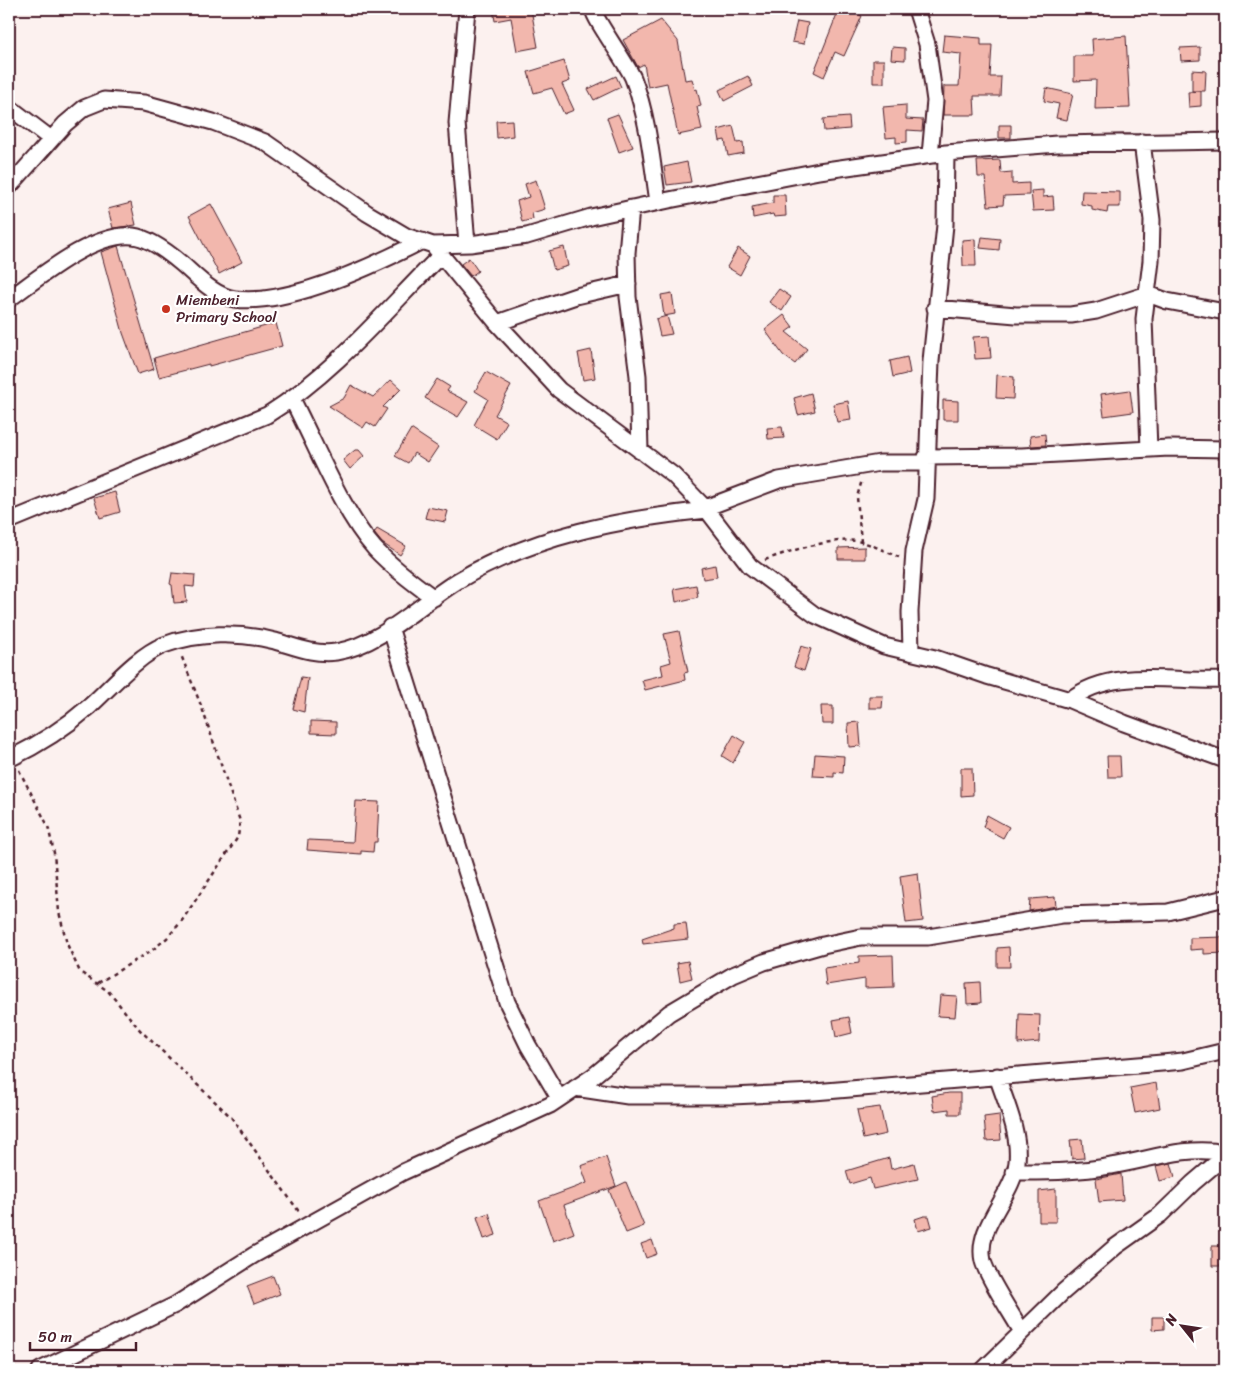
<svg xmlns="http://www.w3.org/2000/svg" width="1234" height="1379" viewBox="0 0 1234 1379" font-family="Sriracha,sans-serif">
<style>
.building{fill:#f2b7ad;stroke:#4a1f2b}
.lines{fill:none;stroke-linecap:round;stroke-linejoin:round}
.minor-casing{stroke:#4a1f2b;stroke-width:19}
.path{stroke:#4a1f2b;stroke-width:2.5;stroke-dasharray:4 4;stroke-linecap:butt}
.minor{stroke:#fff;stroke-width:15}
.poi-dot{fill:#c8321e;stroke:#fff;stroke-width:2}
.labels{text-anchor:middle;stroke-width:4.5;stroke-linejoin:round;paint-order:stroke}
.poi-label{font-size:15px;fill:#4a1f2b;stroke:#fff;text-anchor:start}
</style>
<rect width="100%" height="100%" fill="#fcf1ef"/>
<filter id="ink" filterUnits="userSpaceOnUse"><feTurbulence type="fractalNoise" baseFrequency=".02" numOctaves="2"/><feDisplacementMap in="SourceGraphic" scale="10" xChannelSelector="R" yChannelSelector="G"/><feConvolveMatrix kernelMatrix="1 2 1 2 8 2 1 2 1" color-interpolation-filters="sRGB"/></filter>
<g filter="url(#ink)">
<!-- building -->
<path class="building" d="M493,9h38l7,38 -21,4 -6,-33 -16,3z
M839,9h8l15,7 -18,40 -9,-4 -11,25 -10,-5z
M661,20l17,21 7,39 7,-1 3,11 2,-1 4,17 -4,1 5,23 -24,5 -11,-52 -19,4 -4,-23 -6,3 -15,-27z
M797,21l11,2 -4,21 -12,-2z
M944,35l37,3v7h11l-2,32h11l-1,19h-26l1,19h-32l1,-29h15l2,-32 -19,-2z
M1126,36l4,72 -35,1 1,-29 -22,1v-25h19l-1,-17z
M892,47l13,1v12l-14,-1z
M1200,47v13l-19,1 -1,-13z
M873,60h11v23h-11z
M564,61l6,20 -8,3 12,26 -10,4 -12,-26 -18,5 -6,-21z
M1192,70l14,1 -1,20h-13z
M616,76l5,11 -27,13 -6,-11z
M748,76l5,10 -29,15 -5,-11z
M1046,88l27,6 -6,26 -11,-2 3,-14 -15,-3z
M1201,91v15l-12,1 -1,-15z
M906,105v14l17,1 -1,11 -15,-1v12l-11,1v-6l-10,1 -3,-31z
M618,114l15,33 -14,5 -12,-34z
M849,117l1,12 -26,2 -1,-12z
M512,120l1,16 -16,2 -1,-17z
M999,125h12v13h-12z
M733,126l4,17 6,-1 1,11 -16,3 -3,-16 -5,1 -2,-11z
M1000,160l1,13 11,-1v12l17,-1v12l-25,1 -1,9 -15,1 -3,-29h-7l-1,-16z
M687,162l4,20 -24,3 -3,-18z
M536,180l9,29 -13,4 1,6 -11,3 -5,-21 12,-4 -4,-13z
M1043,190v7l10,-1 1,14 -21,1 -2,-20z
M1082,191l38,1v15h-12l-1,6 -15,-3v-4l-11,-2z
M773,195h12l1,21 -12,1 -1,-3 -20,4 -1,-11 21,-4z
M131,203l5,22 -23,3 -5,-19z
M211,204l31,58 -23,12 -30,-58z
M982,237l18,2 -1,11 -19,-2z
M975,239l1,27h-13l-1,-26z
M118,246l36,123 -16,5 -15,-41 -22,-81z
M564,247l4,19 -14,4 -5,-19z
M738,248l12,8 -10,19 -13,-8z
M469,258l9,13 -7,5 -10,-12z
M779,289l12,8 -9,14 -13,-9z
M672,293l3,21 -11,2 -3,-21z
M784,315l9,12 -7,5 21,17 -12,15 -12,-9 -18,-25z
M667,316l5,18 -12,2 -4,-17z
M276,323l6,23 -73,20v-2l-50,13 -5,-19z
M989,336l2,22 -16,1 -2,-22z
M591,350l4,28 -12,2 -5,-27z
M907,357l3,16 -17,4 -3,-16z
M486,372l25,14 -16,29 12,7 -10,17 -23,-14 14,-26 -13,-8z
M997,375l17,2 -1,22 -17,-1z
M437,379l13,8 -3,4 21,11 -10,15 -33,-19z
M391,380l10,9 -18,18 4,2 -12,18 -8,-5 -4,6 -34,-22 15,-8 7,-13 22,12z
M1130,390l3,22 -29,4 -3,-22z
M811,393l4,18 -17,4 -4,-17z
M943,400l15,1v19h-15z
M848,401l3,19 -14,2 -4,-18z
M782,427l2,11 -16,1 -1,-11z
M411,429l27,18 -10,15 -14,-9 -6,10 -13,-7z
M1045,434l1,11 -15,1 -1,-10z
M355,450h4l5,6 -14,13 -7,-9z
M115,492l5,20 -20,6 -6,-20z
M428,507l20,4 -3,11 -20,-4z
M377,529l29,17 -6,9 -18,-12 -8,-10z
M865,547v12h-27v-11z
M715,565l2,12 -14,2 -2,-11z
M172,573l23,2 -1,12 -9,-1 2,16 -13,1 -2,-18 -2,-1z
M696,585l2,12 -22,5 -2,-13z
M679,631l9,41 -4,1 1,7 -40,10 -3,-10 21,-5 -2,-10 10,-3 -7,-28z
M801,646l10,3 -7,22 -10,-4z
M301,677l7,1 -4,34 -11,-3z
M869,696h14l-1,12h-13z
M821,706h12v18h-11z
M311,721l25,1v12l-25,-1z
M859,722l2,24 -12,1 -1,-24z
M734,735l11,7 -12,21 -11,-7z
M815,754l29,2 -1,17 -9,-1v5l-21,-1z
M1107,756h13l1,21h-13z
M961,768h11l1,27 -12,1z
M356,801l23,1 -2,40h-3l-1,10 -12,-1v3l-54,-4 1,-10 45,2z
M987,815l22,12 -6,11 -20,-11z
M918,873l5,48 -17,2 -6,-47z
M1055,897l1,9 -27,5 1,-12z
M686,923l2,16 -45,5 -1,-5 32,-11v-4z
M1225,937v16l-21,1v-5l-14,1v-12z
M1009,947l1,20h-13v-19z
M893,955l1,32 -29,1v-9l-39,6 -2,-17 35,-5v-7z
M688,961l4,17 -12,3 -3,-18z
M980,982l1,21 -14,1 -1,-21z
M940,995l17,1 -2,21 -17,-1z
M1019,1014l21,1 -1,27 -21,2z
M849,1017l3,16 -16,4 -3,-17z
M1156,1083l4,25 -25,5 -5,-25z
M949,1093h11v21h-11v-5l-15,2 -2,-15z
M880,1107l6,27 -23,5 -6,-29z
M999,1115l2,25 -15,1 -2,-24z
M1082,1139l2,19 -12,1 -2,-19z
M606,1157l10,29 -52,19 10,28 -21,8 -14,-40 48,-18 -6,-17z
M889,1158l2,11 23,-6 4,16 -45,10 -3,-11 -20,6 -4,-13z
M1171,1163l4,14 -15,4 -4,-15z
M1121,1174l2,26 -24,2 -3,-23z
M626,1182l18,44 -18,7 -17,-43z
M1056,1189v33h-17v-31z
M489,1213l7,22 -12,4 -7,-22z
M924,1216h5l3,11 -14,4 -3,-12z
M652,1240l5,14 -11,4 -5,-14z
M1212,1246h11v20h-11z
M273,1276l7,18 -26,10 -7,-18z
M1152,1317h12v12l-12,1z"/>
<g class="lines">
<defs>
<path id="minor" d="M467,9l-10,114 10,121
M593,9c1,10 33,53 40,69 15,39 19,83 25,124
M916,9l11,35 8,57 -5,54
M9,107l42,32
M1142,142l10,78 -1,41 -7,58 5,130
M9,187l56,-63 19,-16 20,-8 40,3 69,19 52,20 102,71 39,23 27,9 37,-1 57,-8 64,-19 78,-17 150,-29 127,-18 111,-9 168,-3
M631,208l-4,45 1,44 10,79 2,75
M433,245l64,78 62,67 114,85 34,35 43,56 65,49 69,31 51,12 52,18 83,24 54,23 101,37
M9,299c31,-22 84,-67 124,-63 17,2 36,17 49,28 15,13 32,32 53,35 53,7 140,-34 187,-58
M935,308l81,7h55l25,-4 52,-17 19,7 58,11
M497,323l79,-27 52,-12
M292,399c24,46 50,113 83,150 18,19 38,34 59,49
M926,457l96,-1 147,-8 56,1
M705,508l74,-28 101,-17h45
M9,521l258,-106c67,-42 118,-104 174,-160
M390,627l117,375 21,43 31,53
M911,652l-1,-40 4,-61 12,-52 5,-138 14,-136 1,-72
M1070,700c43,-34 105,-17 155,-20
M9,759c29,-14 56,-31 81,-53 21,-19 48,-51 74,-61 35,-13 75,-13 111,-4 21,6 39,14 61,11 45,-7 85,-49 123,-72 76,-45 162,-61 248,-70
M997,1076c9,27 23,57 20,86 -4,35 -42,64 -34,99 4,16 30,55 39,71
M575,1088l53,8h104l82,-4 348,-29 21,-2 42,-10
M1014,1172c33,0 65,0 97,-6 38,-6 75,-21 114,-13
M40,1370l135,-65 79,-50 149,-83 147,-67 42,-28 77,-64 64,-38 31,-13 59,-17 38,-8h67l134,-22 106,-3 57,-14
M983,1370l80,-78 52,-45 45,-32 33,-32 20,-17 12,-5"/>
</defs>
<!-- minor casing -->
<use href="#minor" class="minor-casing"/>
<!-- path -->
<path class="path" d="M861,542l-4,-45 5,-17
M765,560c24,-9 66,-22 91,-19 15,2 29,11 43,16
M19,770l29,56 6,27 5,59 8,32 13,28 28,19 32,39 91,87 69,96
M98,983l53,-32 16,-13 14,-16 57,-85 2,-16 -38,-113 -21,-53"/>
<!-- minor -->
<use href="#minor" class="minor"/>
</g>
</g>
<!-- markers -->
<circle class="poi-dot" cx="166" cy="309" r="5"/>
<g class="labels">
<!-- poi labels -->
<g class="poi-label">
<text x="176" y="305">Miembeni<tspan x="176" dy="17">Primary School</tspan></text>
</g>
</g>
<!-- margin -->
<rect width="1234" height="1379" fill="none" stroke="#fff" stroke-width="30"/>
<rect x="15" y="15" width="1204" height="1349" fill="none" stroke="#4a1f2b" stroke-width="2" filter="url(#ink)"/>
<!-- north arrow -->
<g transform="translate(1182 1326) rotate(300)" stroke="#ffffff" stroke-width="4" paint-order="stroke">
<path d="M0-4L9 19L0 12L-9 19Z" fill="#4a1f2b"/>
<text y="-8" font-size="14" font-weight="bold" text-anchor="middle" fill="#4a1f2b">N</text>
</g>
<!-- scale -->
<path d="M30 1342v8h106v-8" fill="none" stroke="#4a1f2b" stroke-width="2.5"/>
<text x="38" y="1342" font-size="15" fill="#4a1f2b" stroke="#ffffff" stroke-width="4" paint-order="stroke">50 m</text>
</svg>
